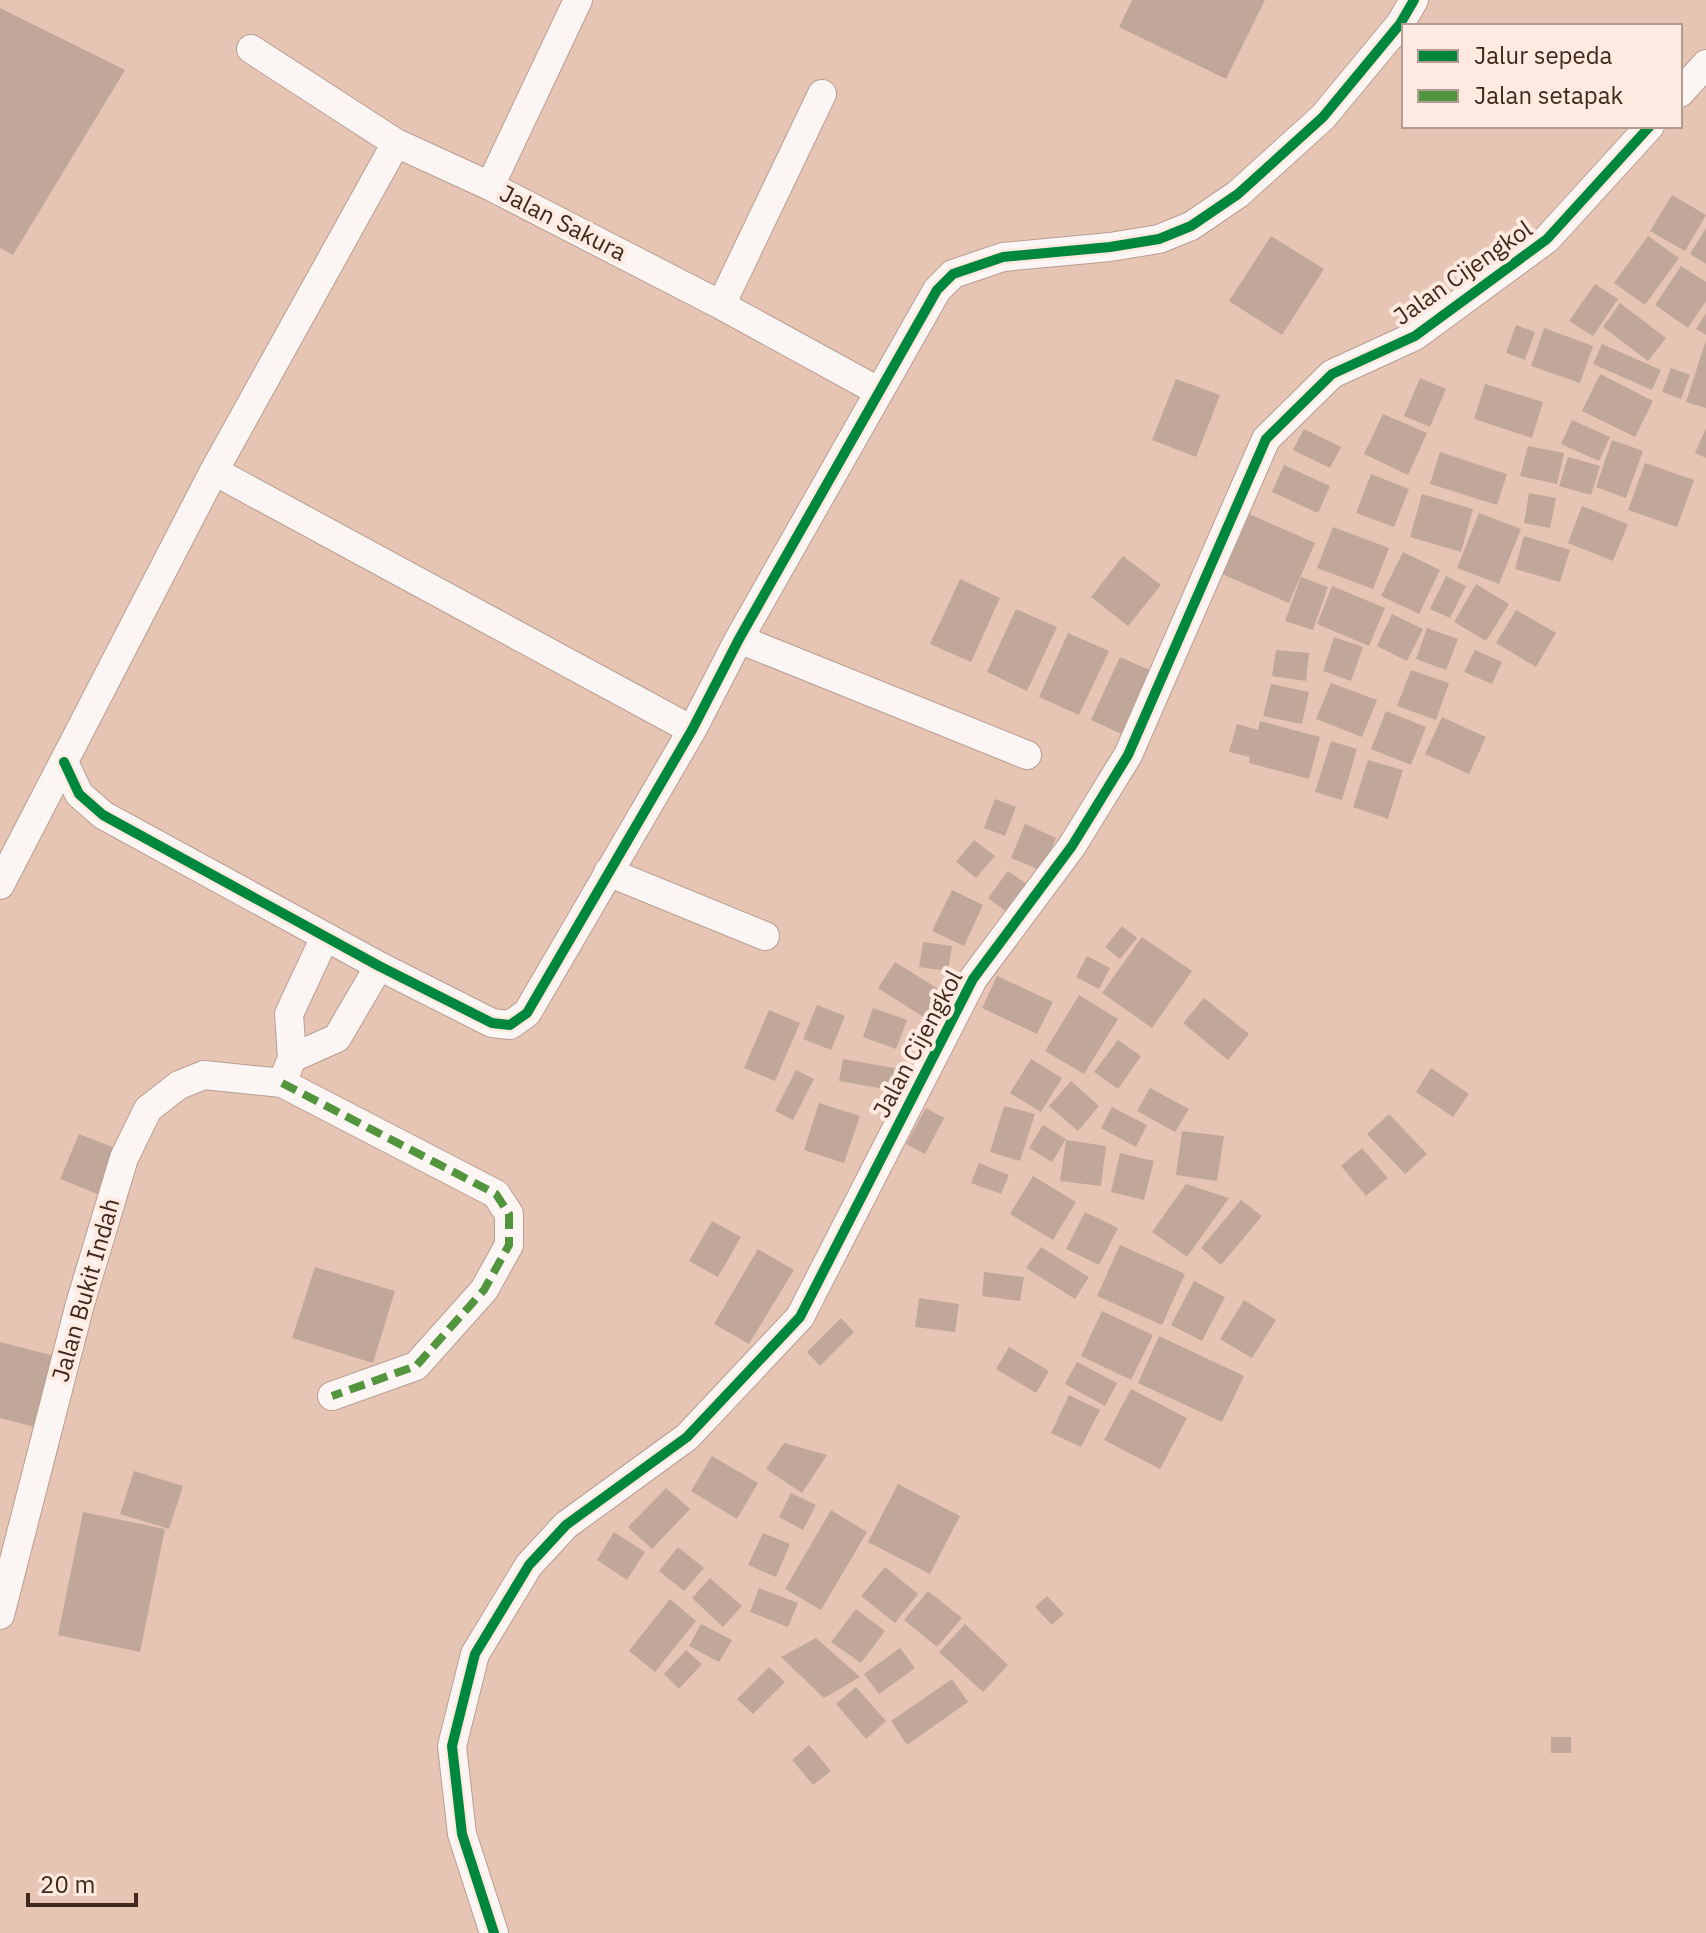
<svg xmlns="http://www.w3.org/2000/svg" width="1706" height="1933" viewBox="0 0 1706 1933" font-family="'IBM Plex Sans',sans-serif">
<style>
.building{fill:#c1a79a}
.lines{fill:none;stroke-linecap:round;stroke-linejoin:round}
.minor-casing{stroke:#b89e91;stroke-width:30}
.minor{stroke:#fbf6f4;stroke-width:28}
.quiet{stroke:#52953c;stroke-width:8;stroke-dasharray:16 8;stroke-linecap:butt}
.cycleway-casing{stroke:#feeae0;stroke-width:15}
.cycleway{stroke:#00873e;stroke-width:10}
.labels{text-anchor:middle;stroke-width:8;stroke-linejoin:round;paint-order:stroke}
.street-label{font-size:24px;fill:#40281c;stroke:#feeae0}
</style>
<rect width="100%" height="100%" fill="#e6c5b4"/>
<!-- building -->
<path class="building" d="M1132,0h133l-39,79 -107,-52z
M0,8l125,62 -112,185 -13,-7z
M1672,195l34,20 -21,36 -35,-20z
M1706,228v36l-16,-10z
M1271,236l53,33 -42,66 -53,-34z
M1648,236l31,22 -34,47 -31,-22z
M1681,266l25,16v19l-18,27 -33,-23z
M1595,284l23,15 -25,37 -24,-15z
M1620,303l46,35 -18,23 -45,-34z
M1706,313v22l-10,-6z
M1516,325l19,7 -10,28 -19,-7z
M1544,328l49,18 -13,37 -49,-17z
M1706,340v68l-20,-6z
M1602,344l59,26 -9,20 -59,-26z
M1671,368l19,7 -9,24 -19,-7z
M1600,374l53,27 -18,36 -53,-26z
M1420,378l26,11 -16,38 -26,-11z
M1176,379l44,16 -24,62 -44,-17z
M1485,384l58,18 -11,36 -58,-19z
M1383,414l44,19 -19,42 -44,-21z
M1572,420l38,17 -11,24 -38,-17z
M1706,428v30l-11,-5z
M1304,429l37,18 -11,21 -37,-18z
M1612,440l31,11 -17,47 -30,-11z
M1528,446l36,7 -7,31 -37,-8z
M1440,452l67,22 -10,31 -67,-21z
M1568,457l32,9 -9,29 -32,-9z
M1645,463l49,17 -17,47 -49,-17z
M1284,465l46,21 -12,27 -46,-21z
M1371,474l38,15 -15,38 -38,-14z
M1529,493l27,5 -6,30 -26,-5z
M1422,494l51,15 -12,43 -51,-15z
M1582,506l46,18 -15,37 -45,-18z
M1479,513l42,16 -22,55 -42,-16z
M1249,514l66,29 -26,60 -67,-29z
M1333,527l56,21 -16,41 -56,-21z
M1524,536l46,14 -10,32 -45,-13z
M1403,552l37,18 -21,44 -38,-18z
M1123,556l38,29 -33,41 -37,-29z
M1446,576l20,10 -16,32 -20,-9z
M1301,577l27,10 -15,43 -28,-9z
M960,579l40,19 -29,64 -41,-18z
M1476,584l33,20 -23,37 -32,-19z
M1332,586l53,22 -16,38 -52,-22z
M1016,609l41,18 -30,64 -40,-19z
M1516,610l40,23 -20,34 -40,-24z
M1392,614l31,15 -16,32 -30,-15z
M1427,628l31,11 -12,31 -30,-11z
M1068,633l41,18 -30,64 -40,-18z
M1334,637l29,10 -12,34 -28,-10z
M1276,650l33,3 -3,28 -34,-5z
M1475,650l27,12 -10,22 -28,-12z
M1120,657l41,18 -29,64 -41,-19z
M1411,670l38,13 -13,37 -39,-14z
M1331,683l46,17 -15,37 -46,-18z
M1271,684l38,8 -7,32 -39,-8z
M1386,711l40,16 -15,38 -40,-16z
M1442,717l44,20 -17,37 -44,-20z
M1260,721l60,16 -11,42 -60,-16 1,-6 -21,-5 8,-28 21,6z
M1331,741l26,8 -15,51 -27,-8z
M1368,760l35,10 -15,49 -35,-12z
M995,799l21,8 -11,29 -21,-8z
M1025,824l31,14 -14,33 -31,-13z
M974,840l21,16 -19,22 -20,-16z
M1008,871l20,14 -20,28 -20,-15z
M952,890l31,15 -19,41 -32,-15z
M1122,926l15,12 -17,21 -15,-12z
M1142,937l50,34 -40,57 -50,-35z
M923,942l29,4 -4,25 -29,-4z
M1087,956l23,12 -11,21 -23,-12z
M895,962l53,33 -17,27 -53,-34z
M997,976l56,26 -16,32 -55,-26z
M1079,995l39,24 -34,55 -39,-23z
M1204,998l45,36 -21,26 -45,-37z
M817,1005l28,11 -14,34 -28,-11z
M873,1008l34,12 -11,29 -33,-12z
M769,1010l31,13 -25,58 -31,-13z
M1118,1040l23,16 -23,33 -24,-17z
M843,1059l57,10 -4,22 -57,-10z
M1031,1059l31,19 -21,34 -31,-19z
M1431,1068l38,26 -16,23 -37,-25z
M796,1070l18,9 -21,41 -18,-9z
M1071,1081l28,25 -21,25 -29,-25z
M1150,1088l39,21 -14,23 -38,-21z
M819,1103l41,13 -16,47 -40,-13z
M1004,1106l31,8 -15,47 -30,-9z
M1112,1107l35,18 -11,22 -35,-19z
M926,1108l18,10 -19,36 -19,-10z
M1389,1114l38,40 -22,20 -38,-40z
M1043,1125l23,14 -14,23 -23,-14z
M1182,1131l42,5 -7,45 -41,-6z
M79,1134l41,16 -20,45 -40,-16z
M1066,1140l40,6 -5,40 -41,-5z
M1362,1148l26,30 -22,18 -25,-30z
M1120,1153l34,8 -10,39 -33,-8z
M979,1163l30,12 -8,19 -30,-11z
M1033,1176l43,26 -23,38 -43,-26z
M1186,1184l43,14 -42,59 -35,-25z
M1241,1200l21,16 -41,49 -20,-17z
M1085,1212l33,16 -19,37 -33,-16z
M712,1221l29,16 -23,40 -29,-16z
M1120,1245l65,29 -23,51 -65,-29z
M1041,1247l48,30 -14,22 -49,-31z
M758,1249l36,21 -45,74 -35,-20z
M315,1267l80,24 -22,72 -81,-25z
M984,1272l40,5 -4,24 -38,-5z
M1194,1281l31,16 -23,44 -31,-16z
M919,1298l40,6 -4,28 -40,-5z
M1244,1300l32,20 -24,38 -32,-19z
M1102,1311l51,24 -22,45 -50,-24z
M841,1318l13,14 -34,34 -13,-14z
M1159,1336l85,40 -22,46 -84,-39z
M0,1342l58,15 -19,71 -39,-10z
M1009,1347l40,24 -13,22 -40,-24z
M1077,1362l40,21 -12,23 -40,-22z
M1131,1389l56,29 -27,51 -56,-29z
M1069,1395l31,15 -19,37 -30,-14z
M784,1443l43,12 -25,38 -36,-24z
M712,1456l46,27 -21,36 -46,-28z
M134,1471l49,15 -14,43 -49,-15z
M898,1484l62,32 -30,58 -62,-32z
M666,1488l24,21 -38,40 -24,-22z
M791,1493l25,12 -13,25 -24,-13z
M831,1510l36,22 -46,78 -36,-21z
M83,1512l82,17 -25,123 -82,-17z
M614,1532l31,20 -18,28 -30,-20z
M763,1533l27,11 -14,33 -28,-12z
M678,1547l26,21 -20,23 -25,-20z
M885,1567l33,27 -23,29 -34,-27z
M710,1578l32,28 -19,21 -31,-29z
M759,1588l39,15 -10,24 -38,-15z
M928,1591l34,27 -25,29 -33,-27z
M1047,1596l17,18 -12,11 -17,-18z
M670,1599l26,22 -41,51 -26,-21z
M856,1609l29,22 -24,32 -30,-21z
M701,1624l31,16 -13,22 -30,-16z
M965,1624l43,41 -25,27 -44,-40z
M816,1638l44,39 -36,21 -43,-41z
M900,1648l15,20 -36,26 -15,-20z
M686,1650l16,14 -23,25 -15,-15z
M769,1667l16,15 -32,32 -16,-15z
M952,1679l16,23 -61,43 -16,-24z
M856,1687l30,34 -20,18 -30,-35z
M1551,1737h20v16h-20z
M809,1745l22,26 -18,14 -21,-25z"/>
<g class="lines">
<defs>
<path id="minor" d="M251,49l145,94 94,43 231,119 157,86
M1680,93l26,-29
M490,186l88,-186
M721,305l101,-211
M214,471l478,259
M739,639l288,116
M64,762l15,32 24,21 276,151 113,57 18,2 17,-12 165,-283 47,-91 198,-349 16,-16 50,-17 107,-10 49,-8 32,-13 47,-32 85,-77 77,-93 14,-24
M608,872l157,64
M0,885l214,-414 182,-328
M292,1058l45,-20 42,-72
M282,1083l10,-25 -3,-44 36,-77
M0,1615l80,-311 44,-146 24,-49 31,-24 25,-10 78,8 214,111 13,20v31l-25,45 -68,76 -84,30
M494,1933l-32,-99 -10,-88 23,-92 54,-89 37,-40 121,-88 113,-120 173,-338 99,-133 56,-91 138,-316 66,-65 83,-38 132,-97 103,-113"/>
</defs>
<!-- minor casing -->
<use href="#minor" class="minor-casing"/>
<!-- minor -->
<use href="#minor" class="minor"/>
<!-- quiet -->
<path class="quiet" d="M282,1083l214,111 13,20v31l-25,45 -68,76 -84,30"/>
<defs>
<path id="cycleway" d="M64,762l15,32 24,21 276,151 113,57 18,2 17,-12 165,-283 47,-91 198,-349 16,-16 50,-17 107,-10 49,-8 32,-13 47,-32 85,-77 77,-93 14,-24
M494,1933l-32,-99 -10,-88 23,-92 54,-89 37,-40 121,-88 113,-120 173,-338 99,-133 56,-91 138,-316 66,-65 83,-38 132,-97 103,-113"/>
</defs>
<!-- cycleway casing -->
<use href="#cycleway" class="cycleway-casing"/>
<!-- cycleway -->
<use href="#cycleway" class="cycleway"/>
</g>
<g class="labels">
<!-- street labels -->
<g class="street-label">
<text transform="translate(563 223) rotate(27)" y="8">Jalan Sakura</text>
<text transform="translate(1463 273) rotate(-35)" y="8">Jalan Cijengkol</text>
<text transform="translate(918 1044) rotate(-62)" y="8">Jalan Cijengkol</text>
<text transform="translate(86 1290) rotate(-74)" y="8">Jalan Bukit Indah</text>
</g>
</g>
<!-- legend -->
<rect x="1402" y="24" width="280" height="104" fill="#feeae0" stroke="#b29c92" stroke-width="2"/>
<rect x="1418" y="50" width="40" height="12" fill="#00873e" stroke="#b29c92" stroke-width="2"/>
<text x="1474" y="64" font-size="24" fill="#40281c">Jalur sepeda</text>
<rect x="1418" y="90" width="40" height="12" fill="#52953c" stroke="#b29c92" stroke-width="2"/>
<text x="1474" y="104" font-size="24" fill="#40281c">Jalan setapak</text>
<!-- scale -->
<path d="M28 1893v12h108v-12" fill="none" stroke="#40281c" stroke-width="4"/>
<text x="40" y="1893" font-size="24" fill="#40281c" stroke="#feeae0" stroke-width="6" paint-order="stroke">20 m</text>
</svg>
